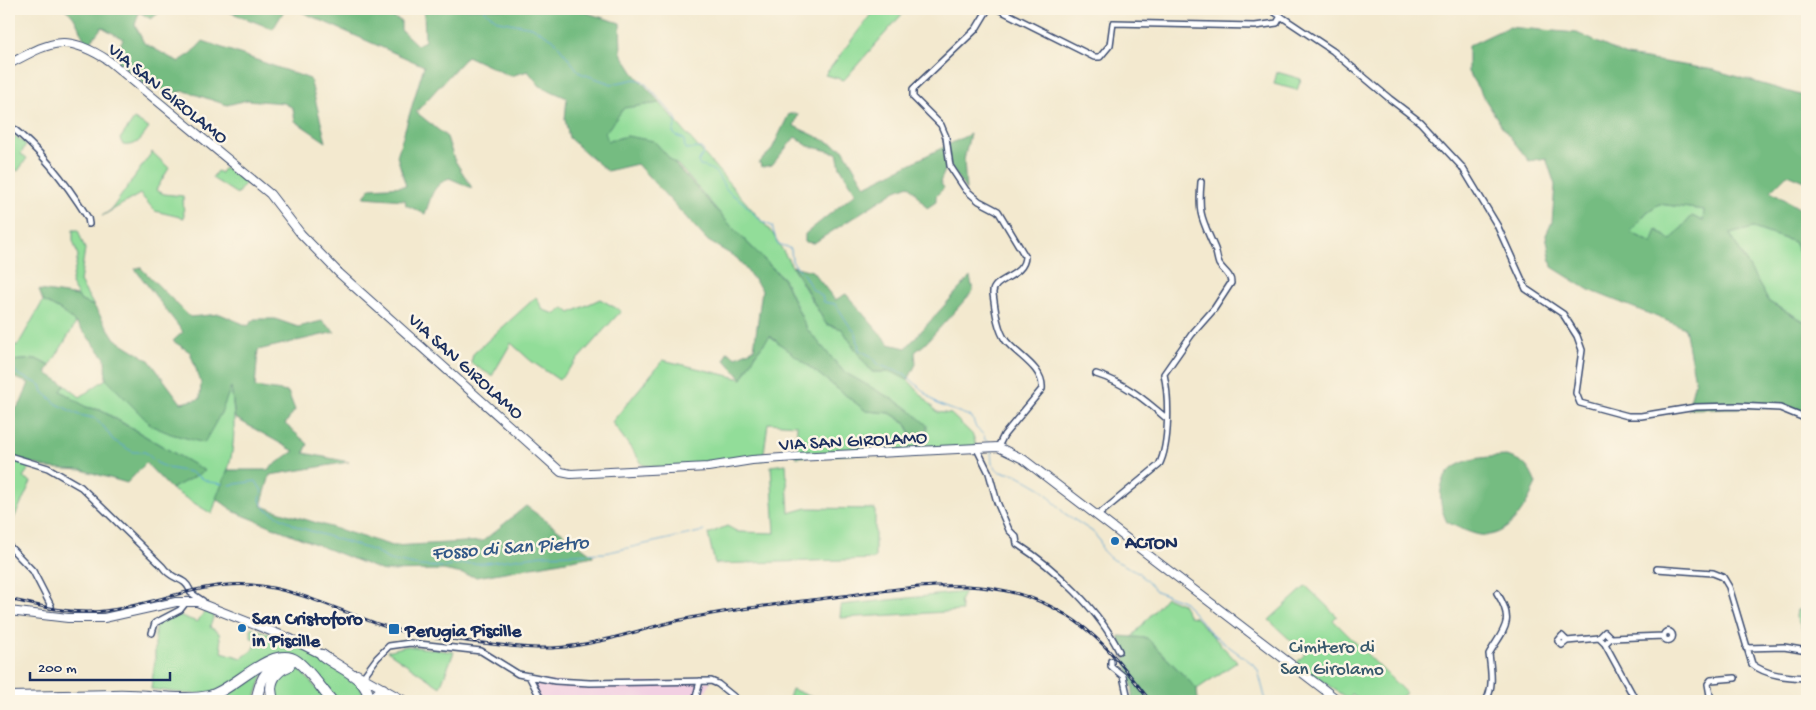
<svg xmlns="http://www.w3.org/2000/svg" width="1816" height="710" viewBox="0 0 1816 710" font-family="'Gochi Hand',sans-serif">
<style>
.built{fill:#f2cfe2}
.green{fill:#92dd99;stroke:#56867c}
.forest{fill:#75bc81;stroke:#487670;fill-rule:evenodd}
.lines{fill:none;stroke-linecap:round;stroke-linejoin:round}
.stream{stroke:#5fa6d5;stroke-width:1}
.street-tunnel{stroke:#c8c4b8;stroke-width:5;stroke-dasharray:5 2.5;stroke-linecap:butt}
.street-casing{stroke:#3b4b6f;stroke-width:8}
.secondary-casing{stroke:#3b4b6f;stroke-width:10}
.highway-casing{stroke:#3b4b6f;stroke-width:12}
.street{stroke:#fff;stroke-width:5}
.secondary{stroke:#fff;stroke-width:8}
.highway{stroke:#fff;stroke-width:10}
.rail-casing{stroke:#1b2f5e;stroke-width:3}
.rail{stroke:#fcf5e5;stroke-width:1;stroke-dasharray:4;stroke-linecap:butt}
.poi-dot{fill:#1f6fb2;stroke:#fcf5e5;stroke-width:2}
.labels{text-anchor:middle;stroke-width:5;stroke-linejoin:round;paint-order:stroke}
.street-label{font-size:19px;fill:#1b2f5e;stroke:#fcf5e5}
.poi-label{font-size:19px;font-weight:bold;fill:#1b2f5e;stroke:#fcf5e5;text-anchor:start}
.park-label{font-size:19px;fill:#395a6d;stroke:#fcf5e5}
.water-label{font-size:20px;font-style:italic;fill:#335988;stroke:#fcf5e5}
</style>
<rect width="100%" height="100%" fill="#fcf5e5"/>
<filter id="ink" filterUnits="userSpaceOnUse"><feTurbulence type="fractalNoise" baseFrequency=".02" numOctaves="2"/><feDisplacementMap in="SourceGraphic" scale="10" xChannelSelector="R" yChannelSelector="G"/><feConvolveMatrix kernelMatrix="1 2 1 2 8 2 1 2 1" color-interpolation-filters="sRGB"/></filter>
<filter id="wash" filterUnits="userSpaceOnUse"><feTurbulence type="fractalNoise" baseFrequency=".0096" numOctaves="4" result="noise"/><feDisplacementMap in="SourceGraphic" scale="20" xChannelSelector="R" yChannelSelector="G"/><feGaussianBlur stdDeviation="1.12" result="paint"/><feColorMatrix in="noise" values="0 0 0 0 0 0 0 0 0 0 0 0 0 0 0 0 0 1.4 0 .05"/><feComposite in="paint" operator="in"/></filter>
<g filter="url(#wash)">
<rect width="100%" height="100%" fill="#f3e9cf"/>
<!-- built -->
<path class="built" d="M537,680l48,5 126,-4 -11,20h-170z"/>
<!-- green -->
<path class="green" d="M875,9h24l5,3 -60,68 -19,-5z
M1277,72l24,7 -4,11 -23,-6z
M660,103l113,131 53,90 16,5 19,29 11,14h20l16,8 29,32 14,2 22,21 4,14 -181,8 1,-32 -29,-2 -5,37 -99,8 -21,-3 -31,-43 51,-62 79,19 15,-27 13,-16 96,75 24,2 15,10 9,16 -8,-32 -62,-35 -37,-43 -23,-50 -53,-53 -53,-61 -51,-29 -19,5 -3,-8 19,-26z
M134,119l15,9c-8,11 -12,19 -26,17l-3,-6z
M9,132l17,12 -5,10 6,4 -9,13 -9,-5z
M152,152l17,16 -13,22 8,4 19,2 1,22 -29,-7 -15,-17 -38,22 9,-6z
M224,168l22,14 -9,12 -25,-16 5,-7 4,2z
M1659,204l46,6 -2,11 -11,-5 -21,25 -14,-11 -5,13 -22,-11 17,-20z
M1753,228l41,14 13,27 -1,53 -37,-20 -39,-68z
M73,230h5l7,19 -5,33 14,24 -13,-5 -10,-17 7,-28 -5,-15z
M536,297l7,13 13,4 8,-6 6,5 30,-14 21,12 -62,69 -28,-19 -20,-18 -19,33 -21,-13 2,-9z
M43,301l17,9 16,13 -26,43 -14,-7 -27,2v-15l9,-1z
M106,379l21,21 94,13 10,-27c4,28 5,57 -3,84 -5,15 -12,29 -16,44l-41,-25 32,-19 -102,-60 -15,-3 -25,-16 4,-6 15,12z
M9,456l24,7 -10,14 8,5 -22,47z
M786,464l3,49 18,-5 68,1v50l-160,5 -7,-30 19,-8 11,6 37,1 -4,-67z
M1306,586l31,30 -4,4 73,73 -9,8h-41l2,-3 -6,-4 -4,5 -52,-36 9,-9 -36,-34z
M965,592l-5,9 2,10 -122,7 1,-13z
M1166,597l16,7 7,12 6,1 42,45 -40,27 -50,-51 -15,-1z
M1807,608v24l-4,-1 -7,-14 1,-7z
M205,611l9,4 -4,12 9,6 3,19 20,6 12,-9 3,-10 -6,-1v-11l46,18 24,13 36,23 10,20h-31l-41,-45 -84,37 -22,1 -38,-5 4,-29v-33l7,-6 14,-7 21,8z
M407,646l47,6 -14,35 -53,-36z
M267,663l-13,38 -49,-2z
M293,668l7,2 28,31h-53c-2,-22 -3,-25 18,-33z
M792,689l29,12h-33z"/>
<!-- forest -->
<path class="forest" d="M65,9h99l-13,10 -12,-7 -4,13 9,18 34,19 14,-9 11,-12 107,38 16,63 -31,-21 -2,-13 -9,-5 -37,-3 -20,5 -42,-14 -18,3 -11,-11 -6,6 -36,-31 9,-19 -21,-12 -14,18c-10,-12 -9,-27 -23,-36z
M222,9h63l-12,20z
M295,9h78l28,12v9l16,15 8,-4 -1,-32h150l46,14 1,30 12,19 27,31 -36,5 -19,25 3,8 19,-5 27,5 77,85 53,54 23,49 37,43 62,35 21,18v10l-13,4 -9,-17 -15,-9 -24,-2 -96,-75 -13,16 -15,27 -17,-19 2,-8 9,5 18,-8 8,-59 -25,-32 -29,-17 -71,-77 -30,7 -38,-33 -4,-19 2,-21 -27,-12 -12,-15 -18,5 -43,-20 -51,56 31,25 7,22 18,29 -23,-10c-18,9 -17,18 -24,36l-19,-9 -1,-5 -41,-3 6,-9 36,-2 -9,-30 27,-90z
M1508,27l69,6 50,23 87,14 93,27v85l-19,-8 -17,17 36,22v56l-13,-27 -41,-14 -23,6 39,68 36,20 2,-4v97l-20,-8 -99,2 7,-28 -10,-53 -96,-38 -37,-23 -6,-32 6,-13 3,-37 -9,-27 -17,3 -26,-33 -35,-56v-26zM1659,204l45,6 -1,11 -11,-5 -21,24 -14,-10 -5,13 -22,-11 17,-20z
M789,114h9l-4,12 49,23 22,37 105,-52 -6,26 2,30 -16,-24h-3l-7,16 4,6 -8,8v6l-9,6 -18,-23 -13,5 -82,53 -9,-1v-8l51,-41 -16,-26 -3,-14 -29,-7 -13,-9 -23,28 -10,2 -3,-5 12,-11z
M793,266l19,5 23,29 11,-6 43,50 17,4 64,-71 3,14 -48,53 -10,8 1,12 -8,16 -16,-8h-20l-11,-14 -19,-29 -16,-5z
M140,267l50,50 30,-3 28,12 6,-7h21l23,8 24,-6 13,11 -77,18 -3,37 33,5 7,18 -10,14 23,20 -4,9 45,9 -79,13 -9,31 132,40 90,-5 43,-35 68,50 -117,21 -34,-7 -60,1 -148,-59 -19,-14 12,-28h39l27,-19 -59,-33 -4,-31 -10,26 -17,30 -33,-9 -19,-8 -46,-47 -1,-21 -27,-33 -18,-15 -17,-9 -4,-11 39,6 3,5 13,5 21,33 34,21 32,43 19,-4 1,-16 -11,-31 -17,-11 10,-9 -48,-63z
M36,359l14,7 -4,7 19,12 -4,6 25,16 14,3 105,61 -34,18 -25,-26 -19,20 -45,-13 -34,-2 -39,-12v-40l12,-13 8,-20 -20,-7v-15z
M1506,456c19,5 23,11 30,28 -10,22 -27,55 -56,51 -11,-2 -23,-8 -33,-13 -9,-17 -11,-44 9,-56 15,-9 34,-9 50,-10z
M1119,636l28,2 50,51 1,12h-67l2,-11z"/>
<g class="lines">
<!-- stream -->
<path class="stream" d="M483,9l15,12 34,6 21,12 27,34 32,11 23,-5 8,2 32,36 2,4 -4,11 3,4 8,3 1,10 16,-1 3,4 -6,10 2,4c21,3 17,14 30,27 3,3 7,4 10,7 12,9 16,21 32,26l5,17 14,6 1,12 12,14 8,14 10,7 2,6 11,2c7,8 13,23 21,28l3,18 12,6 8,9 26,9 32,30 35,13 4,11 8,7 1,5 6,3
M9,358l8,16 24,11 2,7 14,12 22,11 15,3 10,9 9,13 20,12h12l12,11 11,5 22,4 19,10 14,2
M991,450l1,14 8,8 16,2 26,15 22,24 29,19 7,9 2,9 8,8 28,14 18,19 27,10 30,34 40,29 5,6 8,31
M229,485l27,-4 6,10 -2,9 4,8 34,19 77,24 14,9 30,6 28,1 9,-3 29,-1 58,-8 62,-2 99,-22"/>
</g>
</g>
<g filter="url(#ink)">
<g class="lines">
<!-- street-tunnel -->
<path class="street-tunnel" d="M1111,661l8,-10"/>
<defs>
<path id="street" d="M988,9l-12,20 -63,60v8l28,28 5,12 4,29 16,24 13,11 19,10 27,45c0,22 -34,22 -32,38 2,14 4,35 13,47 12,15 38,27 36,48l-38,46 -6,12
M998,9l96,48h6l10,-12 3,-22 142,3 22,-3 4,-7
M1270,9l63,42 57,48 30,23 42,45 35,58 29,64 37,25 14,22 5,14 -6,43 4,10 48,13h13l55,-9 41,-1 43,2 27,11
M9,125c33,26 57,57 79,93l1,6
M1096,374c29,9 48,25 70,44
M977,449l12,24 8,29 12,28 7,7 1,7c38,24 83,67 102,107
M9,456l39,12 33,19 81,79c11,16 22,10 28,24
M1097,516l62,-51c11,-21 10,-68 5,-91l28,-40 22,-25 17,-26c0,-9 -8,-12 -12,-19 -2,-5 -2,-10 -4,-15 -13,-31 -17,-32 -14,-67
M9,546l24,25 18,35
M1657,569l56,4 10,4 6,10 23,77c15,12 36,13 55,14
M191,593l12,8
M1663.5 636a4.5 4.5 0 1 1 9 0a4.5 4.5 0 1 1-9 0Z
M152,633l3,-10 25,-13 7,-9
M1611,638l-6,-6 -6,6 6,6 6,-6 53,-2
M1567,641l-5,4 -4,-4 4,-5 5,5 32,-3
M1605,644l31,57
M1746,648l38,-1 23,4
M1111,661v5l12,10 4,18
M529,676l13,25
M363,677l14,-19 12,-12 21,-3 71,8 37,23 37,7 35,2 121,-2 7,3 21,17
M695,701l5,-20
M1486,701c8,-15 5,-30 3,-47 14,-24 27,-32 8,-61
M1711,701l-3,-17 3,-4 24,-2"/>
<path id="secondary" d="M9,64c42,-22 55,-32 100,-3l161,133 31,40 38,39 222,199 10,2 137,-7 44,-7 44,-3 202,-10 25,12 316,242
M9,611l59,7h36l72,-16h21l94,37 34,17
M357,674l48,27"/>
<path id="highway" d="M322,655c16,13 47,22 47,46
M113,695c30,-2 69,7 96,1 24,-5 64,-53 88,-35 13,10 24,27 35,40
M9,697l110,-2
M256,701c4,-18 7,-33 28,-38
M274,701c-7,-15 -1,-29 15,-35
M370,701l13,-12 2,12"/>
</defs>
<!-- street casing -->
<use href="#street" class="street-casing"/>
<!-- secondary casing -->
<use href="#secondary" class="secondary-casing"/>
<!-- highway casing -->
<use href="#highway" class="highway-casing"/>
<!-- street -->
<use href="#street" class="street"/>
<!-- secondary -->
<use href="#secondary" class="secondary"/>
<!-- highway -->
<use href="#highway" class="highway"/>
<defs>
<path id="rail" d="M9,599c31,7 62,16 95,12 50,-6 97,-30 148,-26 48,4 93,29 138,43 27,8 56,10 84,14 26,3 52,7 78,6 42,-2 83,-17 124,-27 55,-12 111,-18 167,-25 91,-12 178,-27 252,41 21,19 38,42 55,64"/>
</defs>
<!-- rail casing -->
<use href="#rail" class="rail-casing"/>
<!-- rail -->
<use href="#rail" class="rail"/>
</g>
</g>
<!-- markers -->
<g class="poi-dot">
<circle cx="1115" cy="541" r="5"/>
<circle cx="242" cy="628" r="5"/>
<rect x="388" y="623" width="12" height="12" rx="2.5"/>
</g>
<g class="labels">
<!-- street labels -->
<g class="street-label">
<text transform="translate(169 92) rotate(39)" y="7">VIA SAN GIROLAMO</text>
<text transform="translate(467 365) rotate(42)" y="7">VIA SAN GIROLAMO</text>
<text transform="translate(853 439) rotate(-3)" y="7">VIA SAN GIROLAMO</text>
</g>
<!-- poi labels -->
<g class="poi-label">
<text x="1125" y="548">ACTON</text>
<text x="252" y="624">San Cristoforo<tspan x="252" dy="22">in Piscille</tspan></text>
<text x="405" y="636">Perugia Piscille</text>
</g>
<!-- park labels -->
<g class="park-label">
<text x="1332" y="652">Cimitero di<tspan x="1332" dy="22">San Girolamo</tspan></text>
</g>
<!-- water labels -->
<g class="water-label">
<text transform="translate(510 546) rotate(-4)" y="7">Fosso di San Pietro</text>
</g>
</g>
<!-- margin -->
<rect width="1816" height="710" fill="none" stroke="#fcf5e5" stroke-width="30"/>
<!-- scale -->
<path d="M30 672v8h140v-8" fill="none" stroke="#1b2f5e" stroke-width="2.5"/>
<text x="38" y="672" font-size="15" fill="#1b2f5e" stroke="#fcf5e5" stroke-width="4" paint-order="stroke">200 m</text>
</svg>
